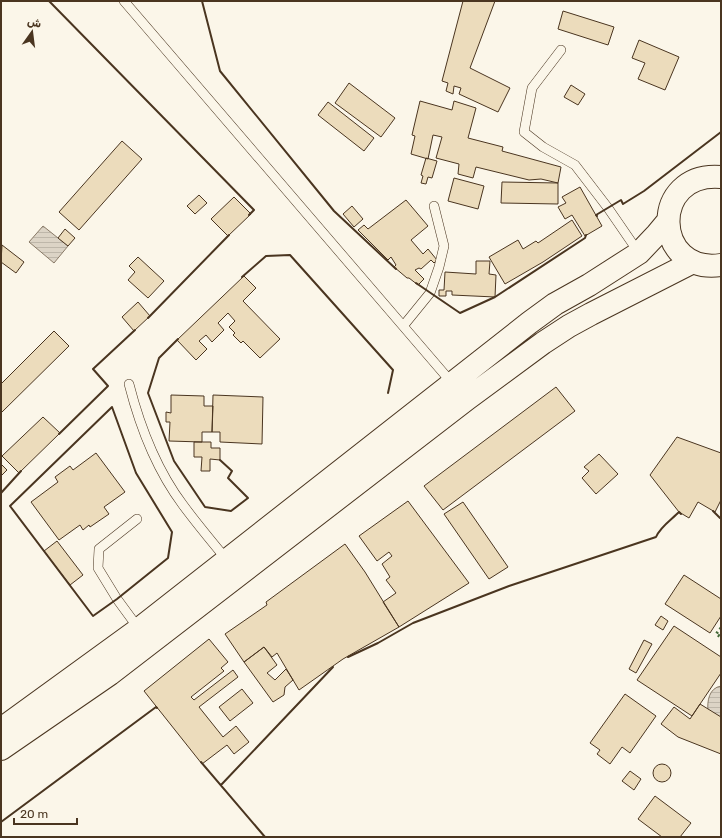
<svg xmlns="http://www.w3.org/2000/svg" width="722" height="838" viewBox="0 0 722 838" font-family="Rubik,'Noto Naskh Arabic',sans-serif">
<style>
.water{fill:url(#water-rules);stroke:#887966}
.building{fill:#ecdcbc;stroke:#4a3520}
.lines{fill:none;stroke-linecap:round;stroke-linejoin:round}
.lane-casing{stroke:#4a3520;stroke-width:10}
.secondary-casing{stroke:#4a3520;stroke-width:24}
.lane{stroke:#fbf6e9;stroke-width:9}
.secondary{stroke:#fbf6e9;stroke-width:22}
.hedge{stroke:#436837;stroke-width:3;stroke-dasharray:2 3;stroke-linecap:butt}
.wall{stroke:#4a3520;stroke-width:2}
</style>
<defs>
<pattern id="water-rules" width="6" height="5" patternUnits="userSpaceOnUse"><rect width="6" height="5" fill="#dcd4c6"/><path d="M0 2.5h6" fill="none" stroke="#beb7aa"/></pattern>
</defs>
<rect width="100%" height="100%" fill="#fbf6e9"/>
<!-- water -->
<path class="water" d="M43,226l25,20 -14,17 -25,-21z
M721,686v34l-13,-9c-1,-10 1,-23 13,-25z"/>
<!-- building -->
<path class="building" d="M463,1h32l-25,67 40,20 -12,24 -39,-18 2,-6 -7,-2 -1,8 -7,-3 2,-8 -6,-2z
M563,11l51,16 -6,18 -50,-16z
M639,40l40,17 -14,33 -27,-11 7,-16 -13,-5z
M349,83l46,35 -14,19 -46,-34z
M571,85l14,9 -7,11 -14,-8z
M420,101l32,9 2,-9 22,7 -8,30 35,9 -1,4 59,16 -3,16 -17,-4 -12,1 -53,-13 -3,11 -15,-4 1,-10 -23,-6 6,-21 -9,-2 -5,24 -17,-5 4,-18 -3,-1z
M328,102l46,36 -10,13 -46,-36z
M122,141l20,18 -63,71 -20,-18z
M426,158l11,3 -5,17 -4,-1 -2,7 -5,-1 2,-7 -2,-1z
M454,178l30,8 -6,23 -30,-8z
M502,182l56,1v21l-57,-1z
M580,187l22,39 -17,10 -13,-21 -7,4 -7,-12 8,-4 -4,-6z
M199,195l8,8 -12,11 -8,-8z
M234,197l17,17 -23,22 -17,-17z
M406,200l22,26 -17,14 12,14 5,-5 9,11 -3,3 -3,-3 -10,9 -2,-1 -4,2 9,9 -6,6 -9,-7h-2l-13,-11 2,-2 -5,-8 -3,3 -30,-30 6,-5 4,4z
M352,206l11,13 -9,8 -11,-13z
M572,220l10,16 -39,26 -38,22 -16,-27 29,-17 5,9 13,-8 2,2z
M65,229l10,9 -7,8 -10,-8z
M2,245l22,17 -8,11 -15,-11z
M138,257l26,24 -16,17 -20,-18 7,-8 -6,-6z
M476,261h14l-1,13 7,1 -1,22 -43,-2v-4h-6v5h-7v-6h5l1,-18 31,2z
M244,276l12,12 -13,13 37,38 -20,19 -17,-17 -2,2 -8,-8 2,-2 -6,-6 6,-6 -7,-8 -10,10 6,7 -12,12 -6,-7 -7,6 8,8 -11,11 -19,-20z
M138,302l12,14 -16,15 -12,-14z
M54,331l15,15 -68,67v-29z
M556,387l19,24 -132,99 -19,-24z
M171,395l33,1v10h9l-1,26h-10v10l-33,-1 1,-19h-4v-10l5,1z
M213,395l50,2 -1,47 -42,-2v-10h-8z
M43,417l17,16 -41,40 -17,-17z
M677,437l44,16v47l-6,12 -17,-10 -9,16 -10,-6 -29,-37z
M194,442h17v6h9v12l-10,-1v12h-9l1,-14h-8z
M96,453l29,39 -21,15 5,7 -19,13 -1,-2 -6,5 -3,-5 -21,15 -28,-38 27,-20 -3,-5 15,-11 3,4z
M599,454l19,20 -22,20 -14,-16 7,-7 -5,-4z
M1,464l6,6 -6,6z
M408,501l61,82 -70,44 -16,-25 13,-9 -10,-13 4,-3 -8,-13 10,-8 -3,-4 -12,9 -18,-25z
M463,502l45,65 -19,12 -45,-65z
M57,541l26,34 -13,10 -26,-34z
M345,544l20,28 34,55 -56,32 -44,31 -22,-37 -5,4 -8,-10 -20,15 -19,-28 42,-29 -1,-3z
M684,575l37,24v17l-11,17 -45,-29z
M661,616l7,5 -5,9 -8,-5z
M674,626l47,31v16l-29,43 -55,-36z
M209,639l19,23 -7,6 3,3 -33,26 3,3 39,-30 5,7 -39,30 24,30 13,-11 13,16 -15,12 -7,-9 -25,19 -58,-73z
M644,640l8,4 -16,29 -7,-4z
M264,647l13,18 -10,8 8,7 11,-11 7,11 -8,7 -1,8 -11,7 -29,-40z
M242,689l11,14 -23,18 -11,-14z
M625,694l31,22 -26,37 -8,-6 -12,17 -13,-10 3,-4 -10,-7z
M700,704l21,13v37l-43,-17 -17,-13 13,-17 16,12z
M653 773a9 9 0 1 1 18 0a9 9 0 1 1-18 0Z
M630,771l11,8 -7,11 -12,-9z
M655,796l36,27 -11,14h-18l-24,-18z"/>
<g class="lines">
<defs>
<path id="lane" d="M124,1l328,382
M561,50l-29,38 -8,44 19,15 32,18 33,43 31,45
M404,325l26,-32 9,-26 5,-21 -10,-40
M129,384c11,43 27,85 54,121 14,19 29,37 44,55
M137,519l-38,30 -1,19 19,31 22,30"/>
<path id="secondary" d="M721,177c-72,-6 -68,98 0,88
M1,729l138,-100 390,-306 26,-19 34,-19 50,-32 18,-19 10,-12
M1,749l109,-75 357,-275 76,-56 26,-17 22,-12 102,-52"/>
</defs>
<!-- lane casing -->
<use href="#lane" class="lane-casing"/>
<!-- secondary casing -->
<use href="#secondary" class="secondary-casing"/>
<!-- lane -->
<use href="#lane" class="lane"/>
<!-- secondary -->
<use href="#secondary" class="secondary"/>
<!-- hedge -->
<path class="hedge" d="M721,628l-5,6 5,3"/>
<!-- wall -->
<path class="wall" d="M49,1l205,209 -5,5
M202,1l18,70 114,140 62,58
M597,216l-1,-1 25,-15 2,4 21,-13 77,-59
M242,277l24,-21 24,-1 103,115 -5,23
M416,283l44,30 35,-16 90,-59 1,-3
M148,318l81,-83
M178,339l-19,19 -11,35 26,68 31,46 26,4 17,-13 -20,-20 4,-7 -12,-11
M112,407l24,66 36,59 -4,26 -51,41 -24,17 -83,-110z
M59,434l49,-48 -15,-17 42,-39
M1,493l20,-22
M713,511l7,7
M348,657l30,-14 35,-20 96,-37 147,-49c4,-10 15,-17 23,-25l2,2
M201,762l64,75
M221,785l112,-118
M1,822l155,-115 1,1"/>
</g>
<!-- border -->
<rect width="722" height="838" fill="none" stroke="#4a3520" stroke-width="4"/>
<!-- north arrow -->
<g transform="translate(32 32) rotate(14)" stroke="#fbf6e9" stroke-width="3" paint-order="stroke">
<path d="M0-3L7 15L0 10L-7 15Z" fill="#4a3520"/>
<text y="-6" font-size="11" font-weight="bold" text-anchor="middle" fill="#4a3520">ش</text>
</g>
<!-- scale -->
<path d="M14 818v6h63v-6" fill="none" stroke="#4a3520" stroke-width="2"/>
<text x="20" y="818" font-size="12" fill="#4a3520" stroke="#fbf6e9" stroke-width="3" paint-order="stroke">20 m</text>
</svg>
